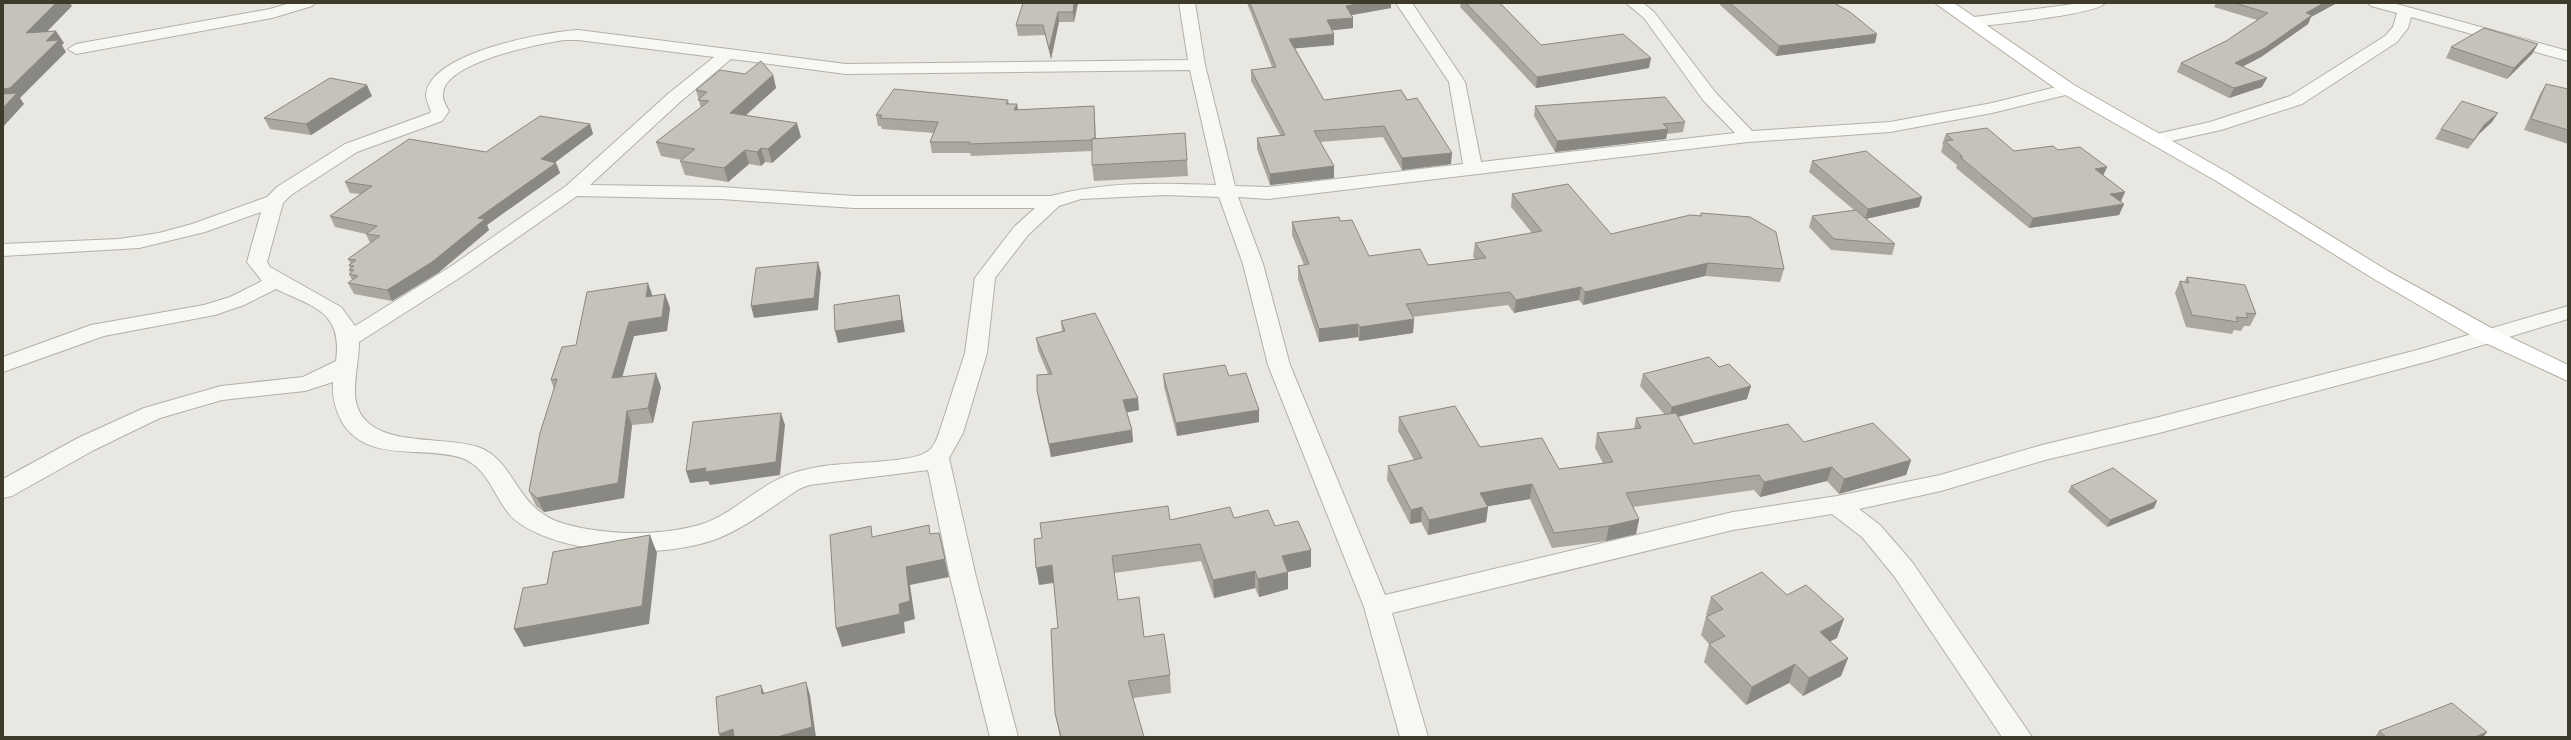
<svg xmlns="http://www.w3.org/2000/svg" width="2571" height="740" viewBox="0 0 2571 740" font-family="Inter,sans-serif">
<style>
.lines{fill:none;stroke-linecap:round;stroke-linejoin:round}
.minor-casing{stroke:#b3b0a7;stroke-width:2}
.major-casing{stroke:#b4afa2;stroke-width:2}
.minor{fill:#f7f7f4;fill-rule:evenodd}
.major{fill:#fff;fill-rule:evenodd}
.wall{fill:#a9a79f}
.shaded-wall{fill:#8a8882}
.building{fill:#c5c2b9;stroke:#8a8882}
</style>
<rect width="100%" height="100%" fill="#e9e7e1"/>
<g class="lines">
<defs>
<path id="minor" d="M290,3h25l-3,3 -40,12 -196,36 -8,-5 8,-5 194,-35z
M1179,3h16l10,62 30,121 33,1 195,-23 -14,-82 -53,-79h16l53,79 16,80 254,-29 -32,-33 -59,-82 -18,-15h17l11,9 61,80 37,39 138,-9 102,-19 76,-19 8,5 -2,4 -82,20 -102,19 -142,10 -480,57 -30,-2 25,67 27,101 95,230 348,-83 104,-16 103,-21 102,-30 117,-28 258,-67 151,-44v13l-135,41 -274,73 -114,27 -104,31 -82,18 21,16 32,37 120,175h-30l-108,-161 -32,-39 -30,-23 -99,16 -341,83 36,124h-28l-36,-130 -96,-242 -25,-101 -24,-67 -54,-2 -84,4 -22,7 -31,29 -33,43 -8,75 -24,80 -14,25 27,119 42,160h-28l-40,-160 -22,-107 -119,15 -10,4c-26,17 -51,37 -80,49 -53,21 -153,18 -200,-15 -24,-17 -27,-54 -57,-65 -39,-13 -95,6 -120,-36 -7,-13 -10,-26 -9,-40l-28,9 -83,9 -62,18 -66,32 -82,46 -9,2v-19l75,-41 66,-30 77,-22 82,-9 33,-16c7,-49 -22,-54 -60,-72l-32,16 -29,10 -111,21 -101,36v-15l88,-32 113,-20 26,-8 32,-16 -15,-19 14,-50 -56,20 -66,16 -136,8v-12l116,-5 40,-6 33,-9 75,-27 10,-10 68,-43 85,-31 1,-2c-2,-5 -5,-11 -5,-17 5,-42 119,-62 152,-64l268,34 342,-4zM564,40h14l136,17 -46,37 -102,92 -116,81 -95,59 -14,-19 -71,-40 -3,-5 16,-59 8,-8 66,-43 85,-31 7,-10c-3,-5 -7,-12 -6,-18 3,-31 95,-49 121,-53zM731,59l115,15 344,-4 26,115c-55,-2 -112,-4 -165,11h-197l-133,-9 -131,-2 90,-83zM577,196l144,3 133,9h181l-21,19 -39,51 -10,75 -26,80c-3,8 -6,16 -14,20 -17,10 -82,9 -107,14 -12,2 -24,5 -35,10 -32,14 -56,43 -92,50 -39,9 -87,8 -126,-3 -51,-14 -48,-63 -87,-77 -38,-13 -117,4 -123,-51 -1,-18 4,-36 4,-54l105,-67z
M2081,3h24c-9,12 -111,21 -131,24l-8,-5 8,-5z
M2368,3h25l175,48v10l-157,-44 -3,11 -11,14 -95,62 -81,26 -63,14 -6,-1 -3,-4 3,-4 58,-13 80,-26 95,-60 8,-9 4,-14 -26,-7z"/>
<path id="major" d="M1935,3h19l120,82 156,89 158,97 107,59 73,35v16l-89,-41 -105,-61 -156,-97 -156,-89z"/>
</defs>
<!-- minor casing -->
<use href="#minor" class="minor-casing"/>
<!-- major casing -->
<use href="#major" class="major-casing"/>
<!-- minor -->
<use href="#minor" class="minor"/>
<!-- major -->
<use href="#major" class="major"/>
</g>
<!-- wall -->
<path class="wall" d="M1023,3h55l-4,19h-15l-8,37 -6,-24 -27,1 -2,-11z
M1247,3h144v5l-39,7 1,3v10l-21,2 2,15 -39,3 29,52 77,-10 50,74 -49,6 -19,-33 -63,5 14,24v12l-64,7 -13,-36v-11l23,-3 -29,-54v-11l21,-3z
M1461,3h39l41,42 108,23 -113,20 -76,-81z
M1718,3h116l41,40 -99,13z
M2216,3h119v1l-24,13 -3,7 -47,33 -19,10 20,20 -33,11 -52,-26 4,-9 45,-22 31,-21 -43,-13z
M2538,44l-6,10 -25,25 -61,-21 5,-11z
M745,74l28,1 3,13 -30,27 55,22 -29,26 -7,-1 -4,4 -12,-2 -21,18 -43,-7 -5,-14 2,-1 -21,-4 -5,-14 45,-34 -5,-18z
M2546,84l22,5v55l-44,-14 16,-36z
M372,96l-61,39 -41,-6 -6,-11z
M1008,100l1,4 9,6 76,-4 1,32 92,22 1,16 -94,5 -2,-16v-14l-121,5 -1,-3h-38l-2,-11 4,-9 -52,-4 -1,-3h-3l-2,-11z
M1535,106l150,16 -2,10 -16,2 -1,5 -111,13 -21,-36z
M2492,122l-13,12 -11,15 -33,-10 6,-10z
M590,124l3,10 -38,28 1,1 4,10 -73,52 2,5 -51,43 -46,28 -38,-7 -6,-11 4,-3 -3,-6 2,-1 -2,-3 1,-1 -1,-4 2,-1 -3,-5 22,-16 -4,-9 -31,-7 -5,-11 30,-22 -10,-1 -5,-11 141,-30z
M1946,134l68,17 44,-1 49,17 -4,8 22,17 -4,10 3,2 -5,11 -90,13 -73,-60 1,-3 -16,-13 2,-7 -1,-1z
M1812,161l110,36 -3,10 -53,12 29,25 -3,11 -61,-5 -22,-23 3,-11 42,-6 -45,-38z
M1512,194l99,40 89,-18 1,-3 83,56 -4,13 -75,-6 -122,29 -4,-5 -65,13 -6,-8 -96,12 2,2 -1,14 -54,8 -1,-4 -39,5 -21,-63v-13l6,-1 -12,-30v-13l48,-1 29,35 59,9 47,-6 -2,-2 2,-14 57,-10 -21,-26z
M2187,277l69,37 -6,12h-6l-3,5 -7,-1 -2,4 -46,-7 -11,-34 5,-12 4,1z
M665,294l5,14 -3,23 -33,5 -12,41 39,10 -8,36 -21,2 -8,73 -80,14 -8,-6 -7,-15 25,-102 -3,-9 101,-84z
M1061,321l78,89 -12,2 5,18 1,12 -82,15 -12,-54 -2,-13 11,-16 -10,-24 -2,-12 26,-7z
M1163,374l66,2 30,34v12l-82,14 -13,-49z
M1643,374l104,25 -69,18 16,27 110,-2 107,18 -5,15 -67,19 -12,-13 -67,16 -6,-7 -121,17 6,12 -3,15 -30,7 -54,7 -22,-49 -43,7 1,1 -2,15 -58,13 -7,-13 -11,2 -23,-44 1,-14 26,-6 -16,-29 1,-14 81,30 79,22 44,-6 -8,-15 2,-15 37,-4 2,-11 29,-3 -25,-29z
M2071,486l83,22 -47,19 -39,-35z
M1234,518l41,8 36,24v17l-23,5v17l-29,8 -4,-9 -41,10 -13,-37 -87,12 4,27 52,75 1,18 -38,5 11,39h-84l-5,-24 3,-85 -4,-45 -15,2 131,-65z
M1787,595l50,43 -7,3 18,17 -7,18 -38,20 -14,-13 -43,22 -42,-43 5,-18 -8,-9 5,-18 1,-1 -1,-1 5,-18z
M2379,731l108,1 -4,5h-108z"/>
<!-- shaded-wall -->
<path class="shaded-wall" d="M56,3h14l2,3 -39,40 -7,-13z
M1074,3h4l-4,19 -1,-10z
M1363,3h28v5l-45,8v-10z
M2324,3h11v1l-24,13 -3,7 -47,33 -31,16 5,-10 71,-50z
M1058,12l1,10 -8,37 -2,-10z
M1353,18v10l-26,3v-11z
M56,31l8,12 -2,2 4,7 -46,46 4,6 -21,23v-38l43,-48z
M1334,34v11l-45,4v-10z
M1877,34l-2,9 -99,13 3,-10z
M2538,44l-6,10 -25,25 7,-11z
M1651,58l-2,10 -113,20 1,-11z
M773,75l3,13 -42,38 -4,-13z
M2267,78l-5,9 -33,11 5,-10z
M367,85l5,11 -61,39 -5,-11z
M1017,104l2,11 -5,-5z
M1094,106l1,11 1,34 -1,-11z
M2498,113l-6,9 -13,12 -11,15 16,-24z
M797,123l4,14 -29,26 -4,-14z
M590,124l3,10 -48,36 -4,-11z
M1668,129l-2,10 -111,13 2,-11z
M761,148l4,14 -4,4 -4,-14z
M745,150l4,14 -21,18 -4,-14z
M1452,153l-1,11 -49,6v-12z
M556,163l4,10 -73,52 2,5 -51,43 -46,28 -5,-11 91,-72z
M1334,166v12l-64,7v-11z
M2107,167l-5,11 -7,-9z
M2125,192l-5,10 -10,-8z
M1922,197l-3,10 -54,12 3,-10z
M2124,204l-5,11 -90,13 4,-10z
M818,262l3,11 -3,37 -64,8 -3,-12z
M1708,263l-3,13 -122,29 2,-13z
M648,283l5,14h-7z
M1581,287l-2,13 -65,13 2,-13z
M665,294l5,14 -3,23 -33,5 -16,56 -6,-14 17,-56z
M899,295l2,12 4,25 -67,11 -3,-12z
M1414,319l-1,14 -54,8 1,-14z
M1358,324v13l-39,5v-13z
M656,373l5,14 -8,36 -5,-15z
M1751,386l-4,13 -78,20 3,-12z
M1138,398l1,12 -15,3 -1,-13z
M1259,410v12l-82,14 -1,-13z
M627,411l5,14 -8,73 -80,14 -7,-14z
M781,413l4,12 -5,50 -70,10 -2,-4 -18,2 -4,-12z
M1132,430l1,12 -82,15 -2,-13z
M1911,460l-5,15 -67,19 5,-15z
M1832,467l-5,14 -67,16 4,-15z
M1532,484l-2,15 -52,9 2,-15z
M2157,501l-3,7 -47,19 3,-7z
M1422,507l-1,15 -11,2 1,-14z
M1488,507l-2,15 -58,13 1,-15z
M1639,519l-3,15 -30,7 3,-15z
M939,533l10,44 -39,8 5,34 -11,3 1,11 -63,14 -6,-19 63,-24 7,-37z
M650,535l7,18 -8,71 -125,23 -10,-18z
M1311,550v17l-29,6v-17z
M1052,565l3,17 -16,3 -3,-17z
M1255,571v17l-41,10 -1,-18z
M1288,572v17l-29,8 -1,-18z
M1844,619l-7,19 -24,12 7,-18z
M1848,658l-7,18 -38,20 6,-18z
M1795,664l-6,19 -43,22 6,-18z
M806,682l4,13 6,42h-39z
M761,685l5,13 -4,-4z
M733,729l3,8h-16l-1,-3z
M2487,732l-4,5h-8z"/>
<!-- building -->
<path class="building" d="M3,3h53l-30,30 30,-2 -10,10 13,-1 -49,48 -7,1z
M1023,3h51l-1,9h-15l-9,37 -6,-24h-27z
M1250,3h113l-17,3 7,12 -26,2 7,14 -45,5 35,61 77,-10 6,10 10,-2 35,55 -50,5 -18,-32 -70,5 20,35 -64,8 -13,-36 28,-3 -34,-65 25,-3z
M1466,3h34l41,42 82,-11 28,24 -114,19z
M1730,3h104l16,9 27,22 -98,12z
M2235,3h89l-18,10 6,2 -47,33 -30,15 32,15 -33,10 -53,-25 45,-22 42,-28z
M2484,28l54,16 -24,24 -63,-21z
M761,61l12,14 -43,38 67,10 -29,26 -7,-1 -4,4 -12,-2 -21,18 -44,-7 15,-12 -39,-7 53,-41 -11,-1 9,-8 -11,-2 24,-20 25,4z
M330,78l37,7 -61,39 -42,-6z
M2546,84l22,5v41l-37,-11z
M894,89l114,11 -2,4h11l-3,6 80,-4 1,32 -3,1v1l-123,4 1,-2h-40l8,-20 -58,-4 2,-3h-6z
M17,93l-14,15v-14z
M1665,97l20,25 -22,2 5,5 -111,12 -22,-35z
M2462,101l36,12 -14,12 -10,15 -33,-11z
M540,116l50,8 -49,35 15,4 -78,55 7,1 -53,43 -45,28 -39,-7 10,-7 -9,-2 5,-4h-5l5,-4 -5,-1 7,-5 -8,-1 32,-23 -14,-2 11,-8 -47,-10 42,-30 -27,-4 64,-43 77,13z
M1987,128l27,23 39,-5 5,4 22,-3 27,20 -12,2 30,23 -15,2 14,10 -91,14 -73,-61h3l-18,-16 8,-1 -7,-6z
M1185,133l2,27 -95,5v-26z
M1866,151l56,46 -54,12 -56,-48z
M1568,184l43,50 79,-19 11,1v-3l49,4 26,15 8,37 -76,-6 -123,29 -4,-5 -65,13 -6,-8 -104,12 8,15 -54,8 -2,-3 -39,5 -21,-63 11,-2 -17,-42 47,-5 1,4 12,-1 17,36 51,-7 8,16 58,-7 -11,-15 67,-12 -30,-37z
M1856,210l39,34 -61,-5 -22,-23z
M818,262l-4,36 -63,8 5,-38z
M2187,277l58,8 11,29 -10,-1 2,5 -12,-1 2,5 -46,-7 -12,-34 9,2z
M648,283l-2,14 19,-3 -3,23 -33,5 -17,56 44,-5 -8,35 -21,3 -9,72 -81,15 -8,-7 11,-58 17,-54 -6,1 11,-33 14,-2 11,-53z
M899,295l3,25 -67,11 -1,-26z
M1095,313l43,85 -15,2 9,30 -83,14 -12,-54v-15l15,-1 -16,-36 29,-7 -4,-10z
M1709,357l10,10 10,-3 22,22 -79,21 -29,-33z
M1225,365l4,11 17,-3 13,37 -83,13 -13,-49z
M1455,406l25,41 62,-9 17,31 54,-7 -16,-29 44,-5 -5,-10 40,-5 18,31 94,-20 16,18 69,-19 38,37 -67,19 -12,-12 -68,15 -5,-7 -133,18 13,26 -30,7 -55,7 -22,-49 -52,9 8,14 -59,13 -7,-13 -11,3 -23,-44 34,-8 -23,-41z
M781,413l-5,49 -71,10 1,-4 -20,3 7,-49z
M2113,468l44,33 -47,19 -39,-34z
M1168,506l2,14 60,-13 4,11 34,-8 7,16 23,-5 13,29 -29,6 6,16 -30,7 -3,-8 -42,9 -13,-36 -88,12 6,44 21,-3 5,40 20,-3 6,41 -42,6 16,56h-83l-6,-24 -4,-84 7,-1 -6,-63 -16,3 -2,-29 8,-1 -2,-15z
M929,525l1,9 9,-1 6,26 -39,8 4,34 -11,3 1,10 -64,14 -6,-93 41,-9 1,11z
M650,535l-8,71 -128,23 9,-41 24,-4 6,-32z
M1762,572l25,23 19,-10 38,34 -24,13 28,26 -39,20 -14,-14 -43,23 -43,-43 16,-8 -19,-19 17,-8 -12,-12z
M806,682l6,45 -35,10h-43l-1,-8 -14,5 -3,-37 45,-12 1,9z
M2452,703l35,29 -12,5h-89l-7,-6z"/>
<!-- border -->
<rect width="2571" height="740" fill="none" stroke="#3f3b2b" stroke-width="8"/>
</svg>
